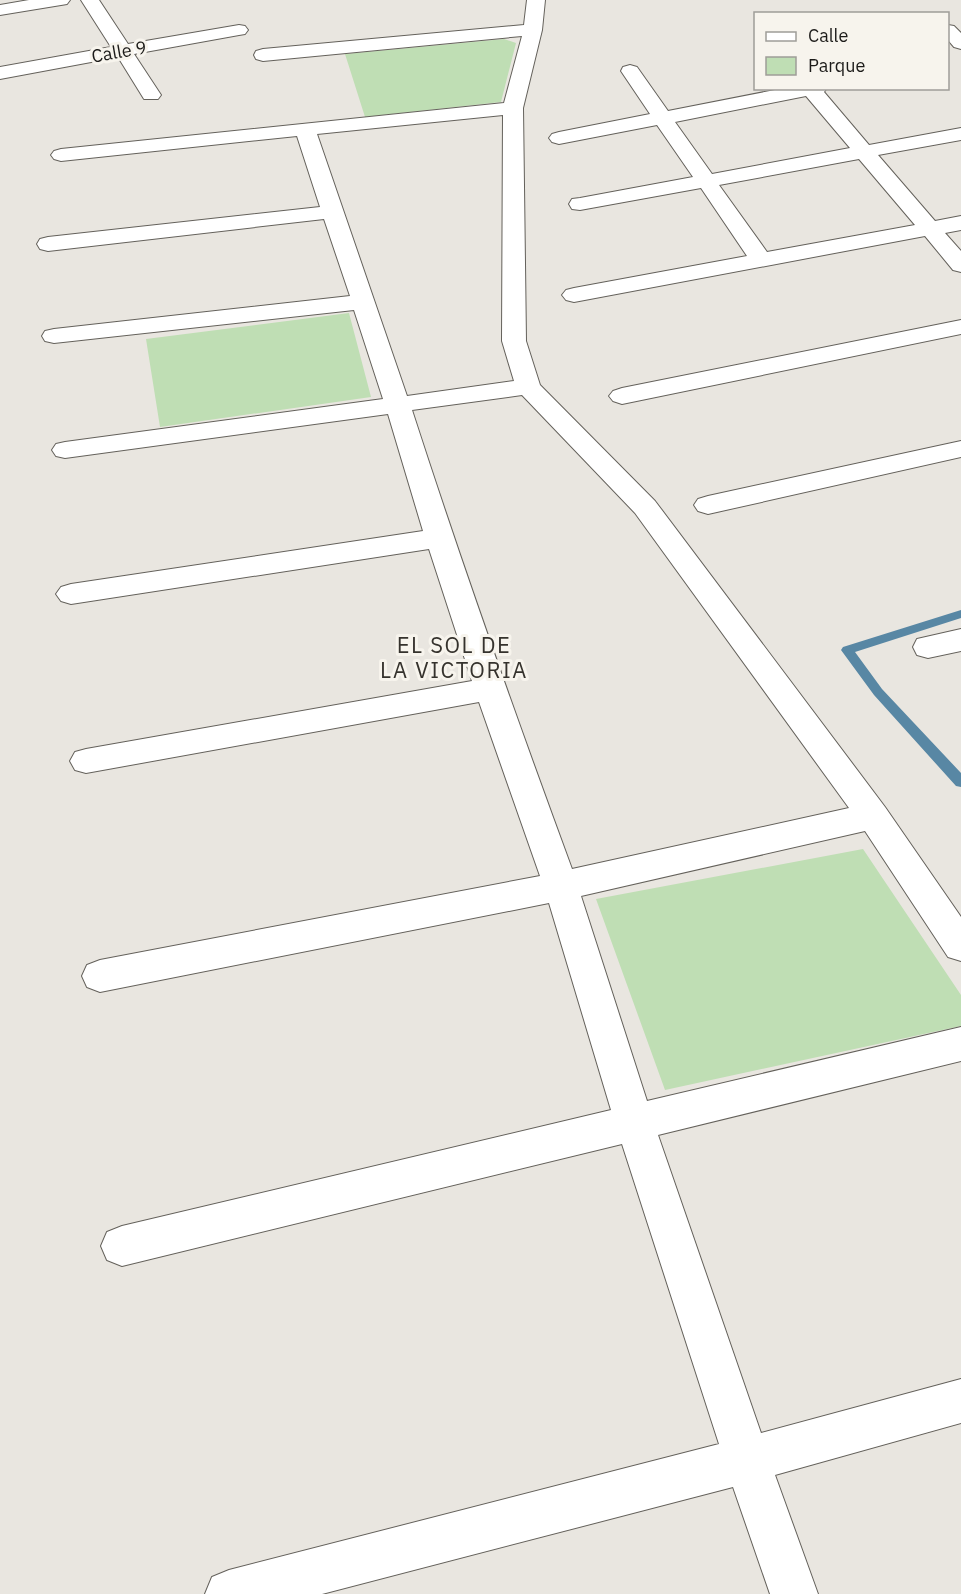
<svg xmlns="http://www.w3.org/2000/svg" width="961" height="1594" viewBox="0 0 961 1594" font-family="'IBM Plex Sans',sans-serif">
<style>
.green{fill:#bfdeb4}
.lines{fill:none;stroke-linecap:round;stroke-linejoin:round}
.stream{fill:#5887a4;fill-rule:evenodd}
.minor-casing{stroke:#64615b;stroke-width:2}
.minor{fill:#fff;fill-rule:evenodd}
.labels{text-anchor:middle;stroke-width:6;stroke-linejoin:round;paint-order:stroke}
.far-street-label{font-size:18px;fill:#1c1b19;stroke:#f7f4ed}
.neighbourhood-label{font-size:22px;letter-spacing:1.5px;fill:#35322d;stroke:#f7f4ed}
</style>
<rect width="100%" height="100%" fill="#e9e6e0"/>
<!-- green -->
<path class="green" d="M504,39l12,4 -15,59 -136,15 -20,-63z
M349,313l22,84 -211,30 -14,-88z
M863,849l98,146v31l-296,64 -69,-191z"/>
<g class="lines">
<!-- stream -->
<path class="stream" d="M961,610v8l-106,34 27,37 79,84v14l-5,-1 -82,-91 -33,-45 2,-3z"/>
<defs>
<path id="minor" d="M29,0h41l-3,4 -6,1 -61,10v-10z
M81,0h18l29,44 111,-19 6,1 3,4 -3,4 -6,1 -105,19 27,41 -3,4h-14l-26,-42 -118,22v-12l111,-20z
M527,0h18l-3,30 -19,78 3,233 14,44 115,116 230,306 76,110v44l-13,-4 -83,-126 -284,65 66,205 314,-74v34l-303,74 103,298 200,-54v44l-186,52 43,119h-48l-37,-107 -411,107h-117l7,-17 17,-7 490,-126 -97,-300 -500,122 -15,-6 -6,-14 6,-14 15,-6 489,-116 -62,-207 -449,89 -13,-5 -5,-11 5,-11 13,-5 440,-84 -61,-174 -393,71 -11,-3 -5,-9 5,-9 11,-3 386,-68 -43,-132 -358,55 -10,-3 -5,-7 5,-7 10,-3 352,-53 -35,-117 -323,44 -9,-2 -4,-6 4,-6 9,-2 318,-43 -29,-89 -300,33 -9,-2 -3,-5 3,-5 9,-2 296,-33 -26,-77 -276,32 -8,-2 -3,-5 3,-5 8,-2 272,-30 -23,-71 -236,25 -7,-2 -3,-4 3,-4 7,-2 443,-46 18,-67 -259,25 -7,-2 -2,-4 2,-4 7,-2 261,-24zM503,115l-1,226 12,40 -107,15 -90,-262zM522,395l113,118 214,295 -277,61c-56,-152 -110,-304 -160,-459z
M948,25l6,1 7,7v16l-7,-2 -6,-7z
M630,65l7,2 31,44 117,-23h42l-3,4 45,53 92,-17v12l-83,15 57,66 26,-5v14l-16,3 16,18v21l-8,-2 -28,-34 -351,66 -8,-2 -4,-5 4,-5 8,-2 173,-32 -46,-68 -121,22 -8,-1 -3,-5 3,-5 8,-1 113,-21 -36,-52 -98,19 -7,-2 -3,-4 3,-4 7,-2 91,-18 -29,-43 2,-4zM806,96l44,52 -138,26 -37,-52zM859,159l56,66 -148,27 -48,-67z
M961,320v14l-339,70 -9,-3 -4,-5 4,-5 9,-3z
M961,441v16l-253,57 -10,-3 -4,-6 4,-6 10,-3z
M961,629v22l-33,7 -11,-3 -4,-8 4,-8z"/>
</defs>
<!-- minor casing -->
<use href="#minor" class="minor-casing"/>
<!-- minor -->
<use href="#minor" class="minor"/>
</g>
<g class="labels">
<!-- far-street labels -->
<g class="far-street-label">
<text transform="translate(119 52) rotate(-10)" y="6">Calle 9</text>
</g>
<!-- neighbourhood labels -->
<g class="neighbourhood-label">
<text x="454" y="653">EL SOL DE<tspan x="454" dy="25">LA VICTORIA</tspan></text>
</g>
</g>
<!-- legend -->
<rect x="754" y="12" width="195" height="78" fill="#f7f4ed" stroke="#9f9d98" stroke-width="1.5"/>
<rect x="766" y="32" width="30" height="9" fill="#ffffff" stroke="#9f9d98" stroke-width="1.5"/>
<text x="808" y="42" font-size="18" fill="#1c1b19">Calle</text>
<rect x="766" y="57" width="30" height="18" fill="#bfdeb4" stroke="#9f9d98" stroke-width="1.5"/>
<text x="808" y="72" font-size="18" fill="#1c1b19">Parque</text>
</svg>
